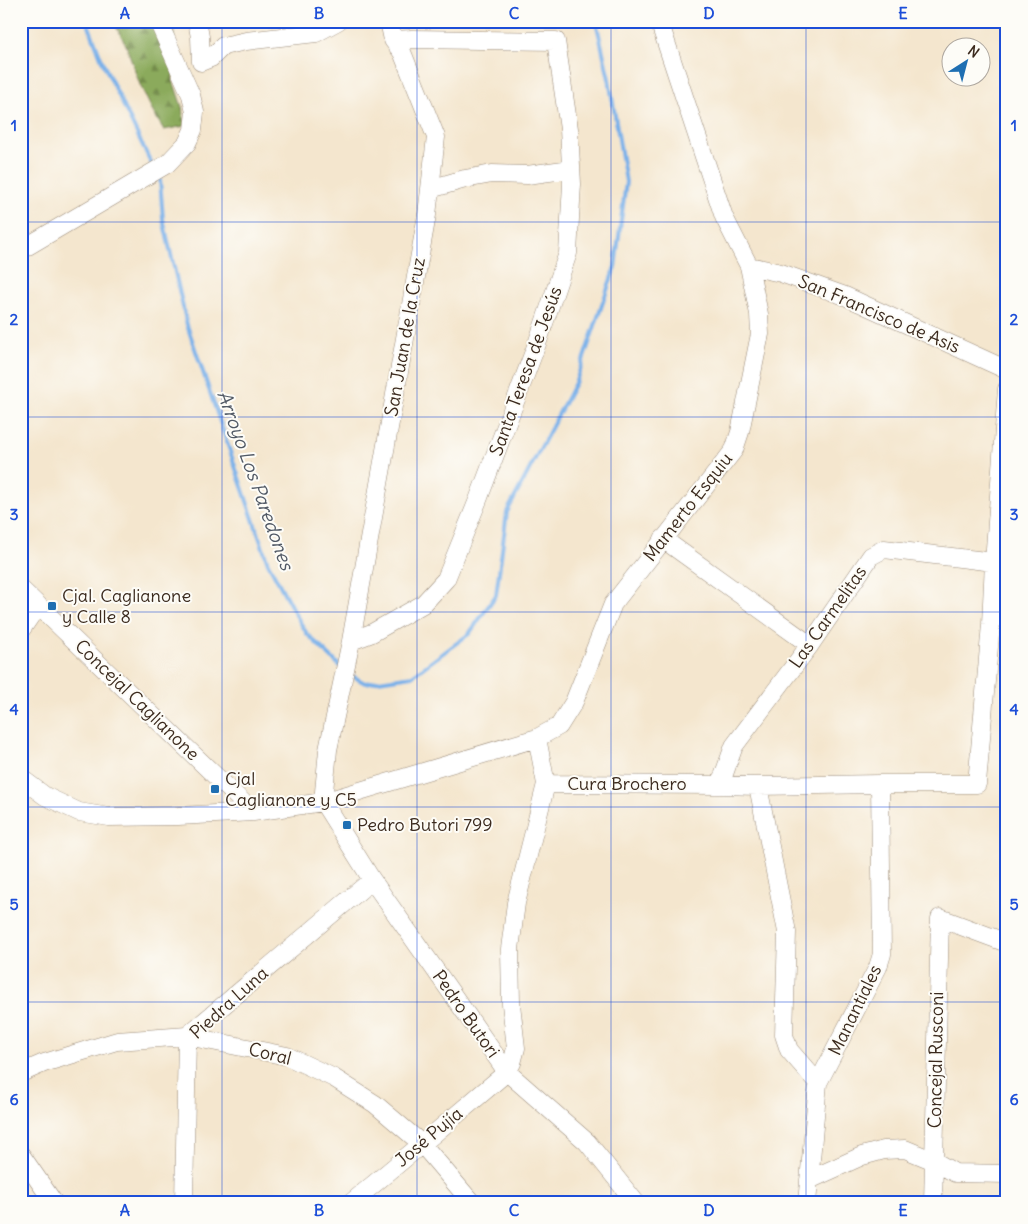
<svg xmlns="http://www.w3.org/2000/svg" width="1028" height="1224" viewBox="0 0 1028 1224" font-family="Delius,sans-serif">
<style>
.forest{fill:url(#forest-firs);stroke:#636a3d}
.lines{fill:none;stroke-linecap:round;stroke-linejoin:round}
.stream{stroke:#7ab1e9;stroke-width:4}
.minor-casing{stroke:#988876;stroke-width:19}
.minor{stroke:#fff;stroke-width:18}
.grid{fill:none;stroke:#1d4ed8;stroke-width:1;stroke-opacity:0.55}
.poi-dot{fill:#1f6fb2;stroke:#fdfcf7;stroke-width:2}
.labels{text-anchor:middle;stroke-width:4;stroke-linejoin:round;paint-order:stroke}
.street-label{font-size:18px;fill:#3b2a1e;stroke:#fdfcf7}
.poi-label{font-size:18px;fill:#3b2a1e;stroke:#fdfcf7;text-anchor:start}
.water-label{font-size:19px;font-style:italic;fill:#515965;stroke:#fdfcf7}
.neatline{fill:none;stroke:#1d4ed8;stroke-width:2}
.grid-label{font-size:16px;text-anchor:middle;font-weight:bold;fill:#1d4ed8}
</style>
<defs>
<pattern id="forest-firs" width="22" height="20" patternUnits="userSpaceOnUse" patternTransform="scale(1.25)"><rect width="22" height="20" fill="#8baa5c"/><path d="M5 1l3.5 6h-7zM16 11l3.5 6h-7z" fill="#738b4b"/></pattern>
</defs>
<rect width="100%" height="100%" fill="#fdfcf7"/>
<filter id="ink" filterUnits="userSpaceOnUse"><feTurbulence type="fractalNoise" baseFrequency=".02" numOctaves="2"/><feDisplacementMap in="SourceGraphic" scale="10" xChannelSelector="R" yChannelSelector="G"/><feConvolveMatrix kernelMatrix="1 2 1 2 8 2 1 2 1" color-interpolation-filters="sRGB"/></filter>
<filter id="wash" filterUnits="userSpaceOnUse"><feTurbulence type="fractalNoise" baseFrequency=".0096" numOctaves="4" result="noise"/><feDisplacementMap in="SourceGraphic" scale="20" xChannelSelector="R" yChannelSelector="G"/><feGaussianBlur stdDeviation="1.12" result="paint"/><feColorMatrix in="noise" values="0 0 0 0 0 0 0 0 0 0 0 0 0 0 0 0 0 1.4 0 .05"/><feComposite in="paint" operator="in"/></filter>
<g filter="url(#wash)">
<rect width="100%" height="100%" fill="#f4e6ce"/>
<!-- forest -->
<path class="forest" d="M113,21h61l-1,59 9,27 3,19 -21,4 -10,-16 -14,-29 -14,-40z"/>
<g class="lines">
<!-- stream -->
<path class="stream" d="M87,21l16,42 50,104
M160,180l3,39 24,106 81,238 24,45 15,26 33,32
M349,674l16,9 47,-7 57,-42 27,-39 11,-83 69,-131 39,-114 11,-85 -17,-103 -13,-58"/>
</g>
</g>
<g filter="url(#ink)">
<g class="lines">
<defs>
<path id="minor" d="M197,21l3,16 1,25 10,-4 12,-12 23,-5 70,-8 22,-12
M430,189l35,-10 27,-5 35,1 44,-6
M21,250l146,-86 20,-21 6,-13 2,-18 -4,-17 -33,-74
M749,266l32,7 64,23 162,74
M663,539l147,106
M21,589l232,223
M21,630l17,-25
M351,641l21,-8 51,-29 23,-25 32,-79 60,-159 30,-88 4,-69 -3,-55 -13,-88 -144,-2 -19,1
M537,738l22,-12 15,-24 39,-98 121,-154 6,-18 20,-98 -1,-20 -10,-48 -25,-49 -65,-196
M21,778l24,18 34,16 30,5 69,-1 75,-4 70,-10 214,-64 9,46 174,1 38,1 122,-2h97l14,-160 3,-62 13,-173
M720,785l14,-39 76,-101 61,-89 13,-7 110,13
M758,786l29,146 -3,103 5,15 29,33
M323,802l5,-52 23,-109 76,-426 9,-78 -34,-85 -9,-12 -4,-19
M323,802l49,78 135,192 80,70 49,61
M21,1073l23,-10 73,-22 70,-5 100,20 47,22 41,26 47,40 50,59
M21,1155l33,48
M809,1180l53,-24 22,-6 21,-1 29,12 21,12 52,1
M184,1203l3,-167 185,-156
M351,1203l71,-59 85,-72 5,-9 4,-15 -5,-44 -1,-55 6,-46 30,-119
M807,1203l11,-120 60,-116 4,-13 -2,-170
M933,1203l7,-285 67,25"/>
</defs>
<!-- minor casing -->
<use href="#minor" class="minor-casing"/>
<!-- minor -->
<use href="#minor" class="minor"/>
</g>
</g>
<!-- grid -->
<path class="grid" d="M222,21v1182M417,21v1182M611,21v1182M806,21v1182M21,222h986M21,417h986M21,612h986M21,807h986M21,1002h986"/>
<!-- markers -->
<g class="poi-dot">
<rect x="47" y="601" width="10" height="10" rx="2.5"/>
<rect x="210" y="784" width="10" height="10" rx="2.5"/>
<rect x="342" y="820" width="10" height="10" rx="2.5"/>
</g>
<g class="labels">
<!-- street labels -->
<g class="street-label">
<text transform="translate(879 314) rotate(23)" y="6">San Francisco de Asis</text>
<text transform="translate(405 337) rotate(-80)" y="6">San Juan de la Cruz</text>
<text transform="translate(526 371) rotate(-70)" y="6">Santa Teresa de Jesús</text>
<text transform="translate(688 507) rotate(-52)" y="6">Mamerto Esquiu</text>
<text transform="translate(828 617) rotate(-55)" y="6">Las Carmelitas</text>
<text transform="translate(137 700) rotate(44)" y="6">Concejal Caglianone</text>
<text x="627" y="790">Cura Brochero</text>
<text transform="translate(229 1003) rotate(-42)" y="6">Piedra Luna</text>
<text transform="translate(855 1010) rotate(-64)" y="6">Manantiales</text>
<text transform="translate(466 1014) rotate(55)" y="6">Pedro Butori</text>
<text transform="translate(270 1054) rotate(14)" y="6">Coral</text>
<text transform="translate(936 1060) rotate(-89)" y="6">Concejal Rusconi</text>
<text transform="translate(429 1137) rotate(-40)" y="6">José Pujía</text>
</g>
<!-- poi labels -->
<g class="poi-label">
<text x="62" y="602">Cjal. Caglianone<tspan x="62" dy="21">y Calle 8</tspan></text>
<text x="225" y="785">Cjal<tspan x="225" dy="21">Caglianone y C5</tspan></text>
<text x="357" y="831">Pedro Butori 799</text>
</g>
<!-- water labels -->
<g class="water-label">
<text transform="translate(256 480) rotate(70)" y="7">Arroyo Los Paredones</text>
</g>
</g>
<!-- margin -->
<rect width="1028" height="1224" fill="none" stroke="#fdfcf7" stroke-width="55"/>
<!-- north arrow -->
<g transform="translate(966 62) rotate(36)"><circle r="24" fill="#fdfcf7" stroke="#afa8a0"/>
<path d="M0-4L9 19L0 12L-9 19Z" fill="#1f6fb2"/>
<text y="-8" font-size="14" font-weight="bold" text-anchor="middle" fill="#3b2a1e">N</text>
</g>
<rect x="28" y="28" width="972" height="1168" class="neatline"/>
<g class="grid-label">
<text x="125" y="19">A</text>
<text x="319" y="19">B</text>
<text x="514" y="19">C</text>
<text x="709" y="19">D</text>
<text x="903" y="19">E</text>
<text x="14" y="131">1</text>
<text x="1014" y="131">1</text>
<text x="14" y="325">2</text>
<text x="1014" y="325">2</text>
<text x="14" y="520">3</text>
<text x="1014" y="520">3</text>
<text x="14" y="715">4</text>
<text x="1014" y="715">4</text>
<text x="14" y="910">5</text>
<text x="1014" y="910">5</text>
<text x="14" y="1105">6</text>
<text x="1014" y="1105">6</text>
<text x="125" y="1216">A</text>
<text x="319" y="1216">B</text>
<text x="514" y="1216">C</text>
<text x="709" y="1216">D</text>
<text x="903" y="1216">E</text>
</g>
</svg>
